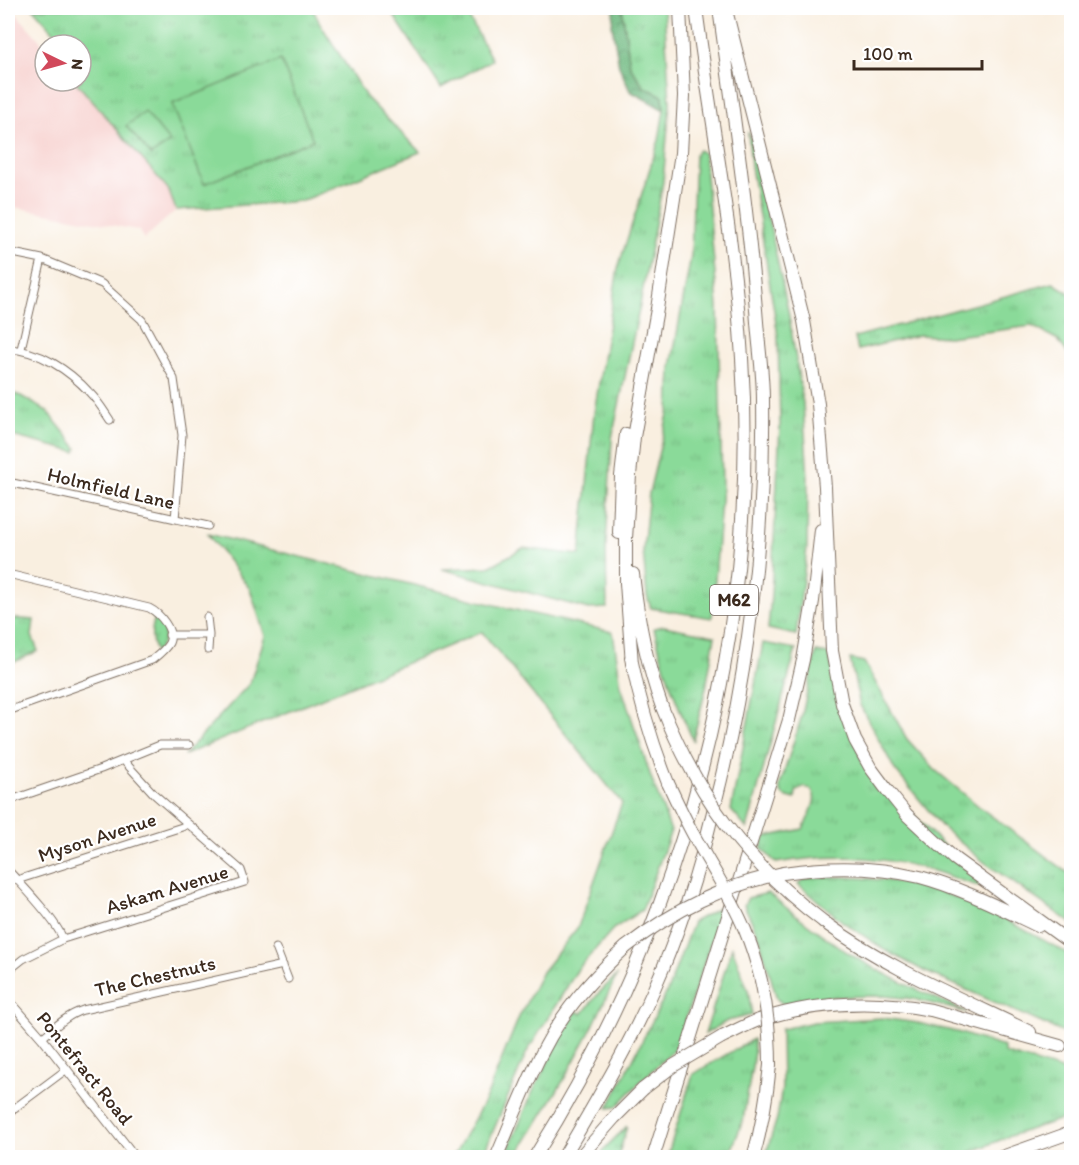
<svg xmlns="http://www.w3.org/2000/svg" width="1079" height="1165" viewBox="0 0 1079 1165" font-family="Itim,sans-serif">
<style>
.built{fill:#f7d0ce}
.grass{fill:url(#grass-tufts);stroke:#62825c;stroke-width:1.5}
.forest{fill:url(#forest-crowns);stroke:#557250;stroke-width:1.5}
.pitch{fill:#8ada99;stroke:#62825c;stroke-width:1.5}
.lines{fill:none;stroke-linecap:round;stroke-linejoin:round}
.minor-casing{stroke:#7e6f62;stroke-width:9}
.tertiary-casing{stroke:#7e6f62;stroke-width:10}
.motorway-casing{stroke:#7e6f62;stroke-width:14}
.minor{stroke:#fff;stroke-width:7}
.tertiary{stroke:#fff;stroke-width:8}
.motorway{stroke:#fff;stroke-width:12}
.motorway-bridge-casing{stroke:#7e6f62;stroke-width:14;stroke-linecap:butt}
.motorway-bridge{stroke:#fff;stroke-width:12}
.labels{text-anchor:middle;stroke-width:4.5;stroke-linejoin:round;paint-order:stroke}
.shield{fill:#fff;stroke:#766a62;stroke-width:1.5}
.shield-label{font-size:18px;font-weight:bold;fill:#3b2a1e}
.street-label{font-size:20px;fill:#3b2a1e;stroke:#fff}
</style>
<defs>
<pattern id="grass-tufts" width="24" height="20" patternUnits="userSpaceOnUse" patternTransform="scale(1.5)"><rect width="24" height="20" fill="#8ada99"/><path d="M3 7l-1-3M5 7V3M7 7l1-3M15 17l-1-3M17 17v-4M19 17l1-3" fill="none" stroke="#78bb83"/></pattern>
<pattern id="forest-crowns" width="20" height="18" patternUnits="userSpaceOnUse" patternTransform="scale(1.5)"><rect width="20" height="18" fill="#6fba81"/><path d="M2 6a3 3 0 1 1 6 0M12 15a3 3 0 1 1 6 0" fill="none" stroke="#5c9769"/></pattern>
</defs>
<rect width="100%" height="100%" fill="#fff"/>
<filter id="ink" filterUnits="userSpaceOnUse"><feTurbulence type="fractalNoise" baseFrequency=".0167" numOctaves="2"/><feDisplacementMap in="SourceGraphic" scale="12" xChannelSelector="R" yChannelSelector="G"/><feConvolveMatrix kernelMatrix="1 2 1 2 8 2 1 2 1" color-interpolation-filters="sRGB"/></filter>
<filter id="wash" filterUnits="userSpaceOnUse"><feTurbulence type="fractalNoise" baseFrequency=".008" numOctaves="4" result="noise"/><feDisplacementMap in="SourceGraphic" scale="24" xChannelSelector="R" yChannelSelector="G"/><feGaussianBlur stdDeviation="1.35" result="paint"/><feColorMatrix in="noise" values="0 0 0 0 0 0 0 0 0 0 0 0 0 0 0 0 0 1.4 0 .05"/><feComposite in="paint" operator="in"/></filter>
<g filter="url(#wash)">
<rect width="100%" height="100%" fill="#f9efe0"/>
<!-- built -->
<path class="built" d="M11,8l34,38v35h30l93,108 8,21 -32,29 -6,-9 -130,-24v-195z"/>
<!-- grass -->
<path class="grass" d="M33,8h279l9,17 45,72 54,55 -118,49 -126,9 -8,-21 -93,-108h6v-36h-15z
M389,8h75l28,52 -51,28z
M622,8h42l6,95 -7,79 -23,123 -28,133 -6,107 1,63 -19,1 -146,-40 47,-2 34,-19 57,7 14,-142 24,-145 41,-128 5,-30 -1,-14 -19,-9 -14,-21z
M748,132l3,5 37,173 15,93 5,74 -1,71 -11,87 -28,-6 3,-34 9,-169 -2,-90 -27,-170z
M699,150l5,4 14,152 4,182 -10,130 -61,-10 -4,-12 -4,-46 6,-57 20,-83 2,-43 20,-111 4,-102z
M1053,283l18,11v64l-13,-18 -26,-14 -84,11 -29,-2 -61,15 -3,-13z
M8,392l13,4 26,15 30,37 -1,4 -68,-17z
M208,534l299,74 106,24 8,54 30,91 20,54 -29,79 -29,19 -35,40 -51,83 -45,105h-29l33,-59 33,-81 23,-45 36,-45 44,-124 -140,-171 -298,123 66,-72 15,-47 -15,-47z
M155,617c14,10 11,24 1,35 -6,-12 -5,-22 -1,-35z
M8,618l26,2 -2,16 6,15 -26,12 -4,-8z
M664,626l51,10 -9,52 -13,52c-17,-37 -30,-72 -39,-112z
M763,643l33,6 -49,180 -16,-19z
M816,652l12,2 34,108 119,122 -1,2c-18,-3 -35,-13 -53,-17 -52,-14 -99,-15 -151,-6l-15,-15 4,-11 38,-8c5,-12 23,-40 0,-42l-7,5 -1,7 -11,-3 -4,-5v-6l22,-70z
M850,659l14,3 43,77 27,30 48,40 89,66v48l-87,-61 -41,-34 -48,-58 -35,-65z
M827,877c40,0 81,4 119,17 44,15 85,40 125,61v81l-147,-65 -39,-21 -42,-28 -45,-38c7,-8 19,-6 29,-7z
M768,893c26,21 53,42 82,61 37,23 77,40 116,58l-52,-13 -30,-3 -60,1 -41,7 -6,-5 -18,-62 -15,-32 4,-7z
M719,908l1,6 -44,134 -33,31 -27,28 -8,1 59,-116 26,-70z
M732,947l16,43 4,25 -25,6 -22,13z
M617,975l-25,53 -29,53 -47,76h-11l28,-66 28,-54 16,-26 5,3 17,-21z
M882,1018l36,5 39,9 47,15v6l67,20v43l-61,20 -51,21h-194l12,-39 5,-30 -1,-59 33,-7z
M753,1039l1,12 -2,16 -9,53 -14,37h-62l26,-83z
M627,1126l-9,31h-19l8,-11z"/>
<!-- forest -->
<path class="forest" d="M614,8h8l8,58 14,21 19,9 1,14 -34,-19 -11,-25 -7,-41z"/>
<!-- pitch -->
<path class="pitch" d="M281,60l32,80 -109,44 -32,-80z
M145,112l25,30 -19,13 -25,-29z"/>
</g>
<g filter="url(#ink)">
<g class="lines">
<defs>
<path id="minor" d="M8,252l34,7 60,25 40,36 32,59 8,56 -7,84
M8,349c31,1 61,21 82,44 8,8 14,18 20,27
M21,349l21,-90
M8,482l200,44
M8,574l141,34c10,5 26,22 20,35 -4,7 -12,13 -17,17l-144,51
M207,617l2,18 -1,15
M169,635h40
M8,801l93,-32 59,-24h29
M8,870c14,15 48,50 55,69
M17,880l165,-53 5,-3
M276,948l12,31
M8,971l15,-12 40,-20 182,-57 -4,-12 -87,-76 -31,-34
M42,1038c13,-11 25,-23 41,-28l200,-45
M8,1113l59,-44"/>
<path id="tertiary" d="M8,999l34,39 94,120"/>
<path id="motorway" d="M727,14l77,307 14,83 7,83 7,164 10,53 13,36 15,27 17,23 20,25 28,26 20,18 110,80
M619,533l2,-57 5,-42
M633,574c5,45 13,89 29,133
M631,658c9,45 20,82 37,125
M632,664l-6,-81v-44l4,-64 4,-38 23,-128 24,-156 3,-57 -4,-88
M783,873c46,-7 92,-7 137,4 41,11 80,31 118,49
M824,922c63,46 136,76 206,110
M722,1037c11,-5 22,-11 34,-16 57,-19 116,-22 175,-11l129,36
M496,1158c16,-37 30,-76 49,-111 20,-39 49,-71 81,-100
M534,1158c149,-235 226,-523 208,-800 -7,-118 -31,-234 -46,-350
M563,1158c32,-55 65,-110 91,-169 26,-58 45,-119 60,-181 34,-133 51,-271 49,-408 0,-26 -4,-52 -6,-78 -8,-105 -24,-210 -38,-314
M579,1158l35,-40 29,-29
M653,1158l136,-438 14,-60 10,-59 8,-71
M753,1158c9,-31 14,-61 17,-93
M999,1158l73,-26
M1064,1158l8,-3"/>
</defs>
<!-- minor casing -->
<use href="#minor" class="minor-casing"/>
<!-- tertiary casing -->
<use href="#tertiary" class="tertiary-casing"/>
<!-- motorway casing -->
<use href="#motorway" class="motorway-casing"/>
<!-- minor -->
<use href="#minor" class="minor"/>
<!-- tertiary -->
<use href="#tertiary" class="tertiary"/>
<!-- motorway -->
<use href="#motorway" class="motorway"/>
<defs>
<path id="motorway-bridge" d="M662,707c36,90 84,156 162,215
M668,783c9,19 18,39 29,58 16,29 35,57 48,89 18,43 25,88 25,135
M626,947c49,-38 97,-61 157,-74
M643,1089l30,-23 49,-29"/>
</defs>
<!-- motorway-bridge casing -->
<use href="#motorway-bridge" class="motorway-bridge-casing"/>
<!-- motorway-bridge -->
<use href="#motorway-bridge" class="motorway-bridge"/>
</g>
</g>
<g class="labels">
<!-- shield labels -->
<rect class="shield" x="710" y="585" width="48" height="30" rx="4.5"/>
<g class="shield-label">
<text x="734" y="606">M62</text>
</g>
<!-- street labels -->
<g class="street-label">
<text transform="translate(111 488) rotate(13)" y="7">Holmfield Lane</text>
<text transform="translate(97 837) rotate(-18)" y="7">Myson Avenue</text>
<text transform="translate(167 889) rotate(-17)" y="7">Askam Avenue</text>
<text transform="translate(155 976) rotate(-13)" y="7">The Chestnuts</text>
<text transform="translate(85 1068) rotate(51)" y="7">Pontefract Road</text>
</g>
</g>
<!-- margin -->
<rect width="1079" height="1165" fill="none" stroke="#fff" stroke-width="30"/>
<!-- north arrow -->
<g transform="translate(63 63) rotate(95)"><circle r="28" fill="#ffffff" stroke="#b1aaa5" stroke-width="1.5"/>
<path d="M0-4.5L10 22L0 15L-10 22Z" fill="#d1495b"/>
<text y="-9" font-size="16" font-weight="bold" text-anchor="middle" fill="#3b2a1e">N</text>
</g>
<!-- scale -->
<path d="M854 60v9h128v-9" fill="none" stroke="#3b2a1e" stroke-width="3"/>
<text x="863" y="60" font-size="18" fill="#3b2a1e" stroke="#ffffff" stroke-width="4.5" paint-order="stroke">100 m</text>
</svg>
